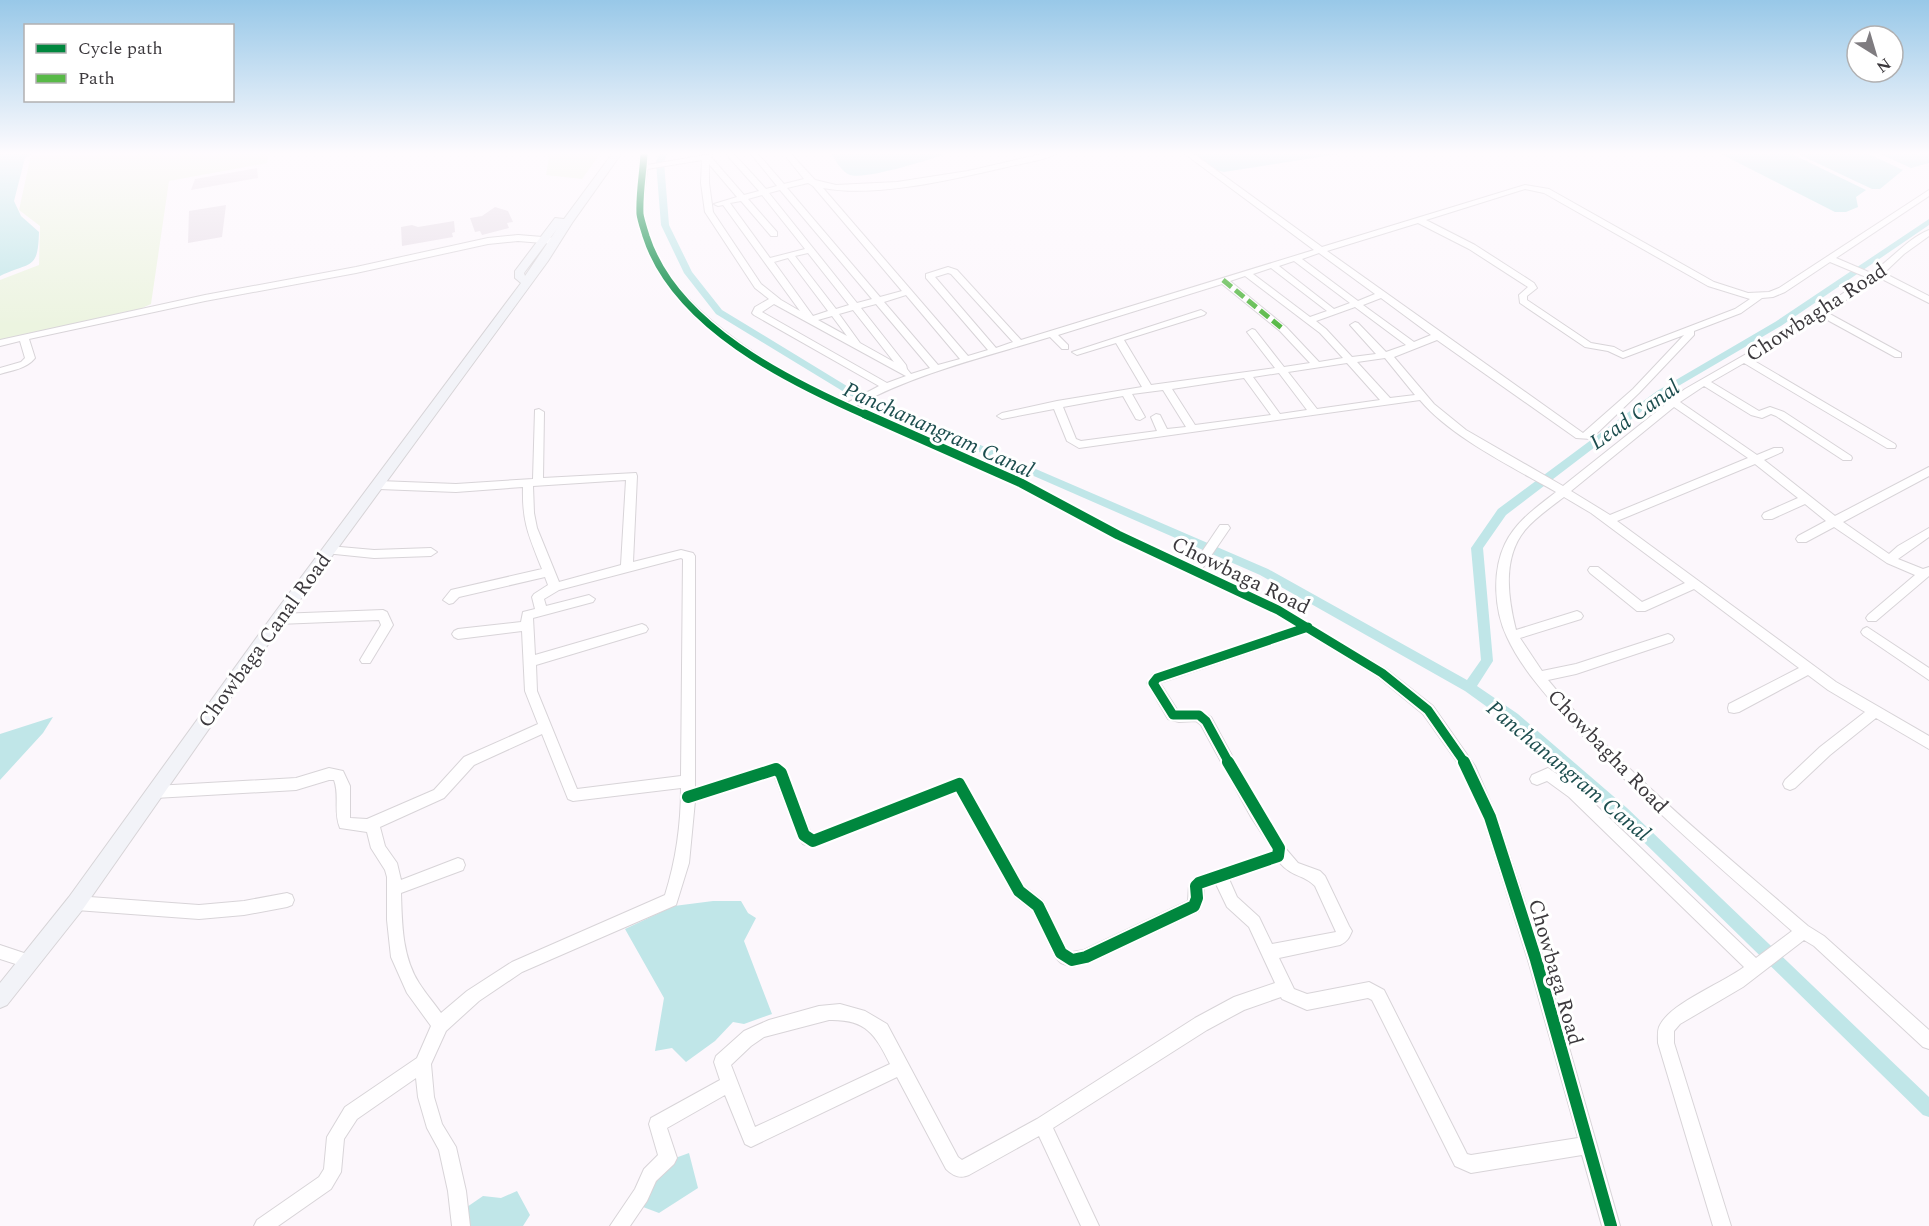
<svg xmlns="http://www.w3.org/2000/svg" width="1929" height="1226" viewBox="0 0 1929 1226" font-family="Spectral,serif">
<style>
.green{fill:#ecf4e0}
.water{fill:#c0e6e8}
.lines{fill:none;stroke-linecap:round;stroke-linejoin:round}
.canal{fill:#c0e6e8;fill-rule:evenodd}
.building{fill:#e7dee7}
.minor-casing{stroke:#d8d4d8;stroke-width:2}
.major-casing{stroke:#d7d4d7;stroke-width:2}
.minor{fill:#fffeff;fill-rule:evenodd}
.major{fill:#f2f3f8;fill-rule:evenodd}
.quiet{stroke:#58b947;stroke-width:5;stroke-dasharray:11 5;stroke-linecap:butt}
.cycleway-far2-casing{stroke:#fff;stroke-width:10}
.cycleway-far1-casing{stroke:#fff;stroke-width:13}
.cycleway-casing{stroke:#fff;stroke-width:16}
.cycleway-far2{stroke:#00873e;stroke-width:7}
.cycleway-far1{stroke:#00873e;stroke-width:9}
.cycleway{stroke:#00873e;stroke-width:12}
.labels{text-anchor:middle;stroke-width:6;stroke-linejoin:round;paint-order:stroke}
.street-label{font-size:21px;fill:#3c393d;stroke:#fff}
.water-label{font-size:22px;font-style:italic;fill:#1d4e4f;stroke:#fff}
</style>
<rect width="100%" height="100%" fill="#fcf7fc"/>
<!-- green -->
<path class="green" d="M269,154l-2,9 -98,18 -18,123 -24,11 -127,29v-64l39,-15 1,-39 -21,-16 12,-55z
M546,154h54l-18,25 -36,-4 3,-18z"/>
<!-- water -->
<path class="water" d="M0,154h32l-7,4 -11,43 7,15 18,16c-1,39 -8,29 -39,44z
M831,154h115c-18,6 -81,26 -96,21 -8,-3 -14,-14 -19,-21z
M1194,154h145l-115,18 -8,-2z
M1721,154h71l74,36 -10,7 2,10 -12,5h-11z
M1798,154h71l34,16 -23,19h-8z
M1880,154h49v9l-18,5z
M53,717l-10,16 -43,47v-46z
M713,901h28l7,12 8,5 -12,23 28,73 -28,10 -11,-2 -18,19 -29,21 -14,-14 -17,3 9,-53 -39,-69 49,-23z
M689,1153l9,35 -39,25 -16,-6 -1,-21 25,-25z
M517,1191l13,24 -7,11h-59l3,-19 16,-11 18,2z"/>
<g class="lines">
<!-- canal -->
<path class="canal" d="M659,154h8l-3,8 5,63 23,47 30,38 133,81 413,178 199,111 14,-20 -10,-112 27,-39 159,-118 118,-69 154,-103v6l-148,101 -118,69 -157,120 -23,33 10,113 -16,25 41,28 109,94 302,289v20l-6,-2 -306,-299 -109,-94 -43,-31 -205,-116 -411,-180 -133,-81 -32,-41 -23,-48 -5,-63z"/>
</g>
<!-- building -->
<path class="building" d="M257,168l1,10 -67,12 4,-11z
M226,205l-4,32 -34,6 1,-32z
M495,207l13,4 5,11 -6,1 2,5 -27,7 -2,-4 -5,1 -5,-14 12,-2z
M454,221l1,11 -3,1 1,4 -51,9 -1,-19 11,-2 6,2z"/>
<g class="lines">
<defs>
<path id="minor" d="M640,154h8l-1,11 65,-11 -1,3 33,38 15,-4 -33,-37h8l32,35 11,-3 -26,-32h7l26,30 20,-5 -20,-25h7l24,26 21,5 61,-3 71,-11 74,-17h14c-14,7 -33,9 -49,13 -53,12 -130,31 -184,21l145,168 20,-6 -62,-72v-4l22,-7 9,3 64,70 293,-90 -129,-96h9l128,93 203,-62 24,4 165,93 34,11 21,-1 10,-4 150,-98v6l-93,62 35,15c20,-13 36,-34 58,-43v6l-25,18 -20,19 45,23v7l-51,-26 -50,36 73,40v4h-6l-73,-40 -71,42 144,85 1,2 -1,2h-8l-143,-85 -33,19 48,29 11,-4 14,5 67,44 1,2 -1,2h-8l-67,-44 -5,-2 -9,4 -11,-3 -47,-29 -24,16 77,53 17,-7h8l1,2 -1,2 -18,8 71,56 94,-49v9l-86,46 46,32 9,-8 31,-18v9l-31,22 25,10 6,-2v9l-53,45h-8l-2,-3 2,-3 47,-40 -28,-12 -53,-36 -28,15h-8l-2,-3 2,-3 28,-15 -21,-17 -33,15h-8l-2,-3 2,-3 34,-15 -43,-34 -138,57 219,161 93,54v13l-53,-31 -46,37 -35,33 -5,2 -5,-2 -2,-4 2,-4 35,-33 45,-35 -37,-22 -20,-15 -69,37 -5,1 -5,-1 -1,-4 1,-4 70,-36 -105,-79 -49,22h-8l-47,-38 -2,-3 2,-3h8l44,35 43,-19 -94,-70 -27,-16c-13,10 -29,21 -39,33 -23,28 -17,68 -9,100l61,-19 4,2 2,3 -2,3 -61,19 22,33 34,-7 92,-30 4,2 2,3 -2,3 -96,32 -28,6c75,93 170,168 260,246l16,10 105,94v19l-6,-2 -109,-101 -10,-6 -61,47 -63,37 -6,7v12l57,183h-18l-55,-183c0,-6 -1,-13 2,-18 11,-22 63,-42 84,-58l-175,-170 -22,-16 -10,4 -5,-2 -2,-4 2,-4 16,-7 31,21 177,169 36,-27c-76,-67 -153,-132 -220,-207 -23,-25 -51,-56 -65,-87 -13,-27 -15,-66 -2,-93 11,-23 32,-37 51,-52 -43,-25 -104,-54 -136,-92l-341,48 -12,-7 -13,-32 -52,10 -5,-3 5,-3 55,-12 85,-14 -26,-44 -39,12 -5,-3 129,-42 5,3 -2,2 -80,25 27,45 124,-17 -28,-36 5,-3 3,1 29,37 26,-4 -30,-32 -58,-47 -164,51 10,10v4h-6l-12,-12c-65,20 -134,36 -194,69l169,74 97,52 71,33 27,-40h8l2,3 -28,41 80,38 104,62 47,37 42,60 22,51 47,143 76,266h-18l-20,-71 -111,18 -16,-7 -83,-166 -4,-2 -61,12 -25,-11 -1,-2 -37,13 -37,20 -154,98 46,98h-18l-42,-90 -70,39c-9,4 -16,1 -23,-6l-49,-92 -146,70 -6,-3 -20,-49 -58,33 10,30 -3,6 -18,17 -9,20 -17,25h-20l25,-37 9,-20 14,-14 -9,-31 2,-6 69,-38 -6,-18 2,-6 28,-25 25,-11 50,-14 21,-2 25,7 22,13 71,133 4,3 75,-41 158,-101 39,-21 41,-14 -26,-56 -22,-20 -11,-23 -12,4v10l-5,13 -108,51 -19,5 -11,-4 -5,-5 -23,-47 -19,-15 -58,-105 -143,56 -10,-3 -4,-5 -25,-64 -79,26 -6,62 -13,42 -154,67 -43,29 -33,30 -15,33 3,33 8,27 14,23 10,44 4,35h-18l-4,-35 -9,-41 -12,-22 -9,-31 -2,-19 -59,41 -13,20 -3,33 -10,17 -53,37h-24l3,-6 62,-43 5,-8 3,-32 18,-30 72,-49 14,-32 -24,-33 -16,-36 -4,-37v-43l-2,-7 -14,-22 -4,-16 -27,-4c-7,-16 0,-32 -6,-48h-5l-33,10 -141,8 -5,-2 -2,-4 2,-4 5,-2 141,-8 33,-10 14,3 7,15v32l17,1 67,-29 30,-33 74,-33 -13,-33 -3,-60 -64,8 -4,-2 -2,-3 2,-3 4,-2 63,-7 2,-10 12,-3 -3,-12 2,-3 14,-9 -3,-8 -86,20 -6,6 -4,1 -6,-4 8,-10 91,-21c-13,-33 -20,-46 -19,-82l-67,5 -77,-3 -5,-4 5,-4 77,3 77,-5 2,-69 4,-1 5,3 -1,66 93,-5 1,3 -4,86 48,-12 12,3 2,3v233l81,-26 10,6 24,62 3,4 141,-55 5,-2 5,2 60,106 19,15 23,47 6,4 12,-2 104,-49 1,-15 5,-8 77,-26 1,-3 -21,-32 -50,-92 -5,-4 -17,1 -11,-3 -21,-36 6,-9 143,-48 -22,-13 -160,-75 -97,-52 -193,-86 -38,-20 -45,-29 -47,-35 -34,-42 -14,-27 -10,-32zM702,160l-1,23 4,29 50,76 14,11 -14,8 -3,6 2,2 125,71 -32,17c-73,-32 -190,-100 -203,-187 -2,-15 2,-32 3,-47zM709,164l28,33 -23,7 4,2 5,-1 77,106 -19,-11 -20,-16 -48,-72 -4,-29zM808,183l5,3 89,105 -22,6 -93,-109zM1525,189l19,4 164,93 42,13 -15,10 -112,43 -9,-5 -23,-4 -64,-43v-4l10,-8 -3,-5 -59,-38 -49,-25zM780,190l92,109 -15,4 -88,-110zM762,195l43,54 -35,9 -40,-55 11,-2 30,35h6v-4l-29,-33zM1418,223l51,26 59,38 -9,8 1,8 65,44 23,4 15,7 61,-23 -51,54 -50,44 -256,-182zM808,253l41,52 -13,4 -41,-53zM1319,253l56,41 -17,7 -56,-42zM788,258l40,53 -15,5 -39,-54zM1294,261l56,42 -16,6 -55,-43zM1830,262l36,15 -62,44 -119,68 -122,97 -97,-56 -32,-26 -40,-47 43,-17 139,98 15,1 48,-46 55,-58v-4l47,-18 21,-15 11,-1 12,-5zM1271,268l56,43 -17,6 -57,-43zM948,273l3,1 62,68 -17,6 -61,-71zM1245,276l75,57 23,25 -24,4 -33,-35 -56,-46zM906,295l54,64 -22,6 -54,-63zM1381,298l50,37 -17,7 -51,-37zM774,304l130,71 2,1 -19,7 -125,-71zM876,304l54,64 -19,6 -4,-5 -1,-4 -45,-57zM1355,307l51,38 -20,7 -28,-29 -3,-1 -5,3 26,29 -24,3 -26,-28 -10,-8zM853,310l41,52 -34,-19 -21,-29zM832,316l15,20 -29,-16zM1385,358l30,37 -25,3 -33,-36zM1347,363l33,37 -63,9 -29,-37zM1279,373l28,37 -27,4 -27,-37zM1244,378l27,37 -76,10 -23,-36zM1163,390l23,37 -19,2 -7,-14 -4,-1 -5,3 6,14 -76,10 -5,-2 -13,-32 60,-11 13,23 4,1 5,-3 -13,-23zM1674,407l74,51 -138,57 -39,-24zM626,480l-5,85 -62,17 -22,-54 -3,-15 -1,-27zM681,558l2,1 -2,217 -104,13 -40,-98 -1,-26 110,-33 2,-3 -2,-3 -4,-2 -107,31 -2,-37 60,-16 2,-3 -6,-4 -43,11 -2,-7 15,-9zM1306,633l72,44 45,37 42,59 18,44 45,143 50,178 -107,17 -4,-1 -83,-164 -15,-8 -62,12 -13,-5 -15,-31 61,-13c7,-3 9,-7 12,-14l-3,-5 -24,-50 -5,-5 -22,-8 -12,-14 -25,-40 -50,-92 -12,-7 -21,1 -18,-28zM542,734l26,65 5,2 108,-13c0,37 -5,72 -16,107l-153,67 -45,29 -26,22c-7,-10 -15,-19 -22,-30 -17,-27 -17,-59 -18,-90l62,-23 2,-5 -2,-5 -5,-2 -57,22 -4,-17 -12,-17 -5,-19 64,-29 30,-33zM1279,862c14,16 24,12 36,24l21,46 -64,12 -13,-27 -22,-20 -8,-18zM829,1020c37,-1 46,14 61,44l-135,63 -24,-62 20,-19 13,-9z
M518,235l37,3 4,3 -4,3 -37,-3 -30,3 -132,29 -151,28 -176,38 6,19c-9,11 -22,12 -35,16v-6l21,-6 4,-4 -5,-17 -20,5v-6l205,-45 151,-28 132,-29z
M329,546l45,4 57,-2 6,4 -6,4 -57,2 -49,-5 -2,-3z
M383,610l4,2 6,13 -23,38h-8l-2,-3 21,-35 -2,-5 -101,4 -4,-2 -2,-3 2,-3 4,-2z
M1867,627l62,41v12l-66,-45 -2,-3 2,-3z
M287,893l5,2 2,5 -2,5 -5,2 -43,8 -45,4 -123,-9 -5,-2 -2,-5 2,-5 5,-2 123,9 45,-4z
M0,945l33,11 3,5 -3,5 -5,2 -28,-9z"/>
<path id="major" d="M612,154h9l-49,69 -24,38 -265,362 -200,286 -76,96 -7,3v-25l69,-86 204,-282 248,-332 -6,-5v-7l40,-53 9,1zM557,229l-32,47 -1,-3z"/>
</defs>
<!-- minor casing -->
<use href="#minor" class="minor-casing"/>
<!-- major casing -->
<use href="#major" class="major-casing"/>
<!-- minor -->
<use href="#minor" class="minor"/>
<!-- major -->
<use href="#major" class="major"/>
<!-- quiet -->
<path class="quiet" d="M1223,280l60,49"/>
<defs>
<path id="cycleway-far2" d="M644,154c-1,19 -5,40 -4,60 1,7 4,15 6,22 29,90 142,145 222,180"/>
<path id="cycleway-far1" d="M865,414l156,69 97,52 160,75 104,63 46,37 37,53
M1229,763l-23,-42 -7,-6h-26l-20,-32 4,-5 151,-51"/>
<path id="cycleway" d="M1464,762l26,55 46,143 75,266
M688,797l88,-28 5,4 23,62 9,6 146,-57 60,107 19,15 23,47 11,7 14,-3 108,-51 3,-8 -1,-12 3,-3 79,-27 1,-8 -51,-86"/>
</defs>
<!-- cycleway-far2 casing -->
<use href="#cycleway-far2" class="cycleway-far2-casing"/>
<!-- cycleway-far1 casing -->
<use href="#cycleway-far1" class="cycleway-far1-casing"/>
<!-- cycleway casing -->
<use href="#cycleway" class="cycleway-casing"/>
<!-- cycleway-far2 -->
<use href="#cycleway-far2" class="cycleway-far2"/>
<!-- cycleway-far1 -->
<use href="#cycleway-far1" class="cycleway-far1"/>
<!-- cycleway -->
<use href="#cycleway" class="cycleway"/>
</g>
<!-- sky -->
<linearGradient id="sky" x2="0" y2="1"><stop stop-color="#98c8e8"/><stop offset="0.47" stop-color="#fefbfe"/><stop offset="1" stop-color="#fefbfe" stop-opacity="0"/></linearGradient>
<rect width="1929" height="326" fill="url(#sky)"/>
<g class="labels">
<!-- street labels -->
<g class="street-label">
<text transform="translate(1816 312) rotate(-33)" y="7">Chowbagha Road</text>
<text transform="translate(1241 575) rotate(26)" y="7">Chowbaga Road</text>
<text transform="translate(264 640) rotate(-54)" y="7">Chowbaga Canal Road</text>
<text transform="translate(1608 751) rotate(46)" y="7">Chowbagha Road</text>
<text transform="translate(1556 972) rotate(74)" y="7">Chowbaga Road</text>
</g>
<!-- water labels -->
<g class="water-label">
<text transform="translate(1634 414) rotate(-35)" y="8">Lead Canal</text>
<text transform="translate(939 429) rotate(24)" y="8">Panchanangram Canal</text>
<text transform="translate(1569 770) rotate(40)" y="8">Panchanangram Canal</text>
</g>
</g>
<!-- legend -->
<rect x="24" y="24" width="210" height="78" fill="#ffffff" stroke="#b1b0b1" stroke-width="1.5"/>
<rect x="36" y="44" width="30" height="9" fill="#00873e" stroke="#b1b0b1" stroke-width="1.5"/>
<text x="78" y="54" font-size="18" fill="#3c393d">Cycle path</text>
<rect x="36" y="74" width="30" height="9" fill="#58b947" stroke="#b1b0b1" stroke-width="1.5"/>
<text x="78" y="84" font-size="18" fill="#3c393d">Path</text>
<!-- north arrow -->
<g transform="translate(1875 54) rotate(143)"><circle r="28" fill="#ffffff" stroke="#b1b0b1" stroke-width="1.5"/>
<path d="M0-4.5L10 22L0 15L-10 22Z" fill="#7f7c80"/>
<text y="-9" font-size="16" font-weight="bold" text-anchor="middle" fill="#3c393d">N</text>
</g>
</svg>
